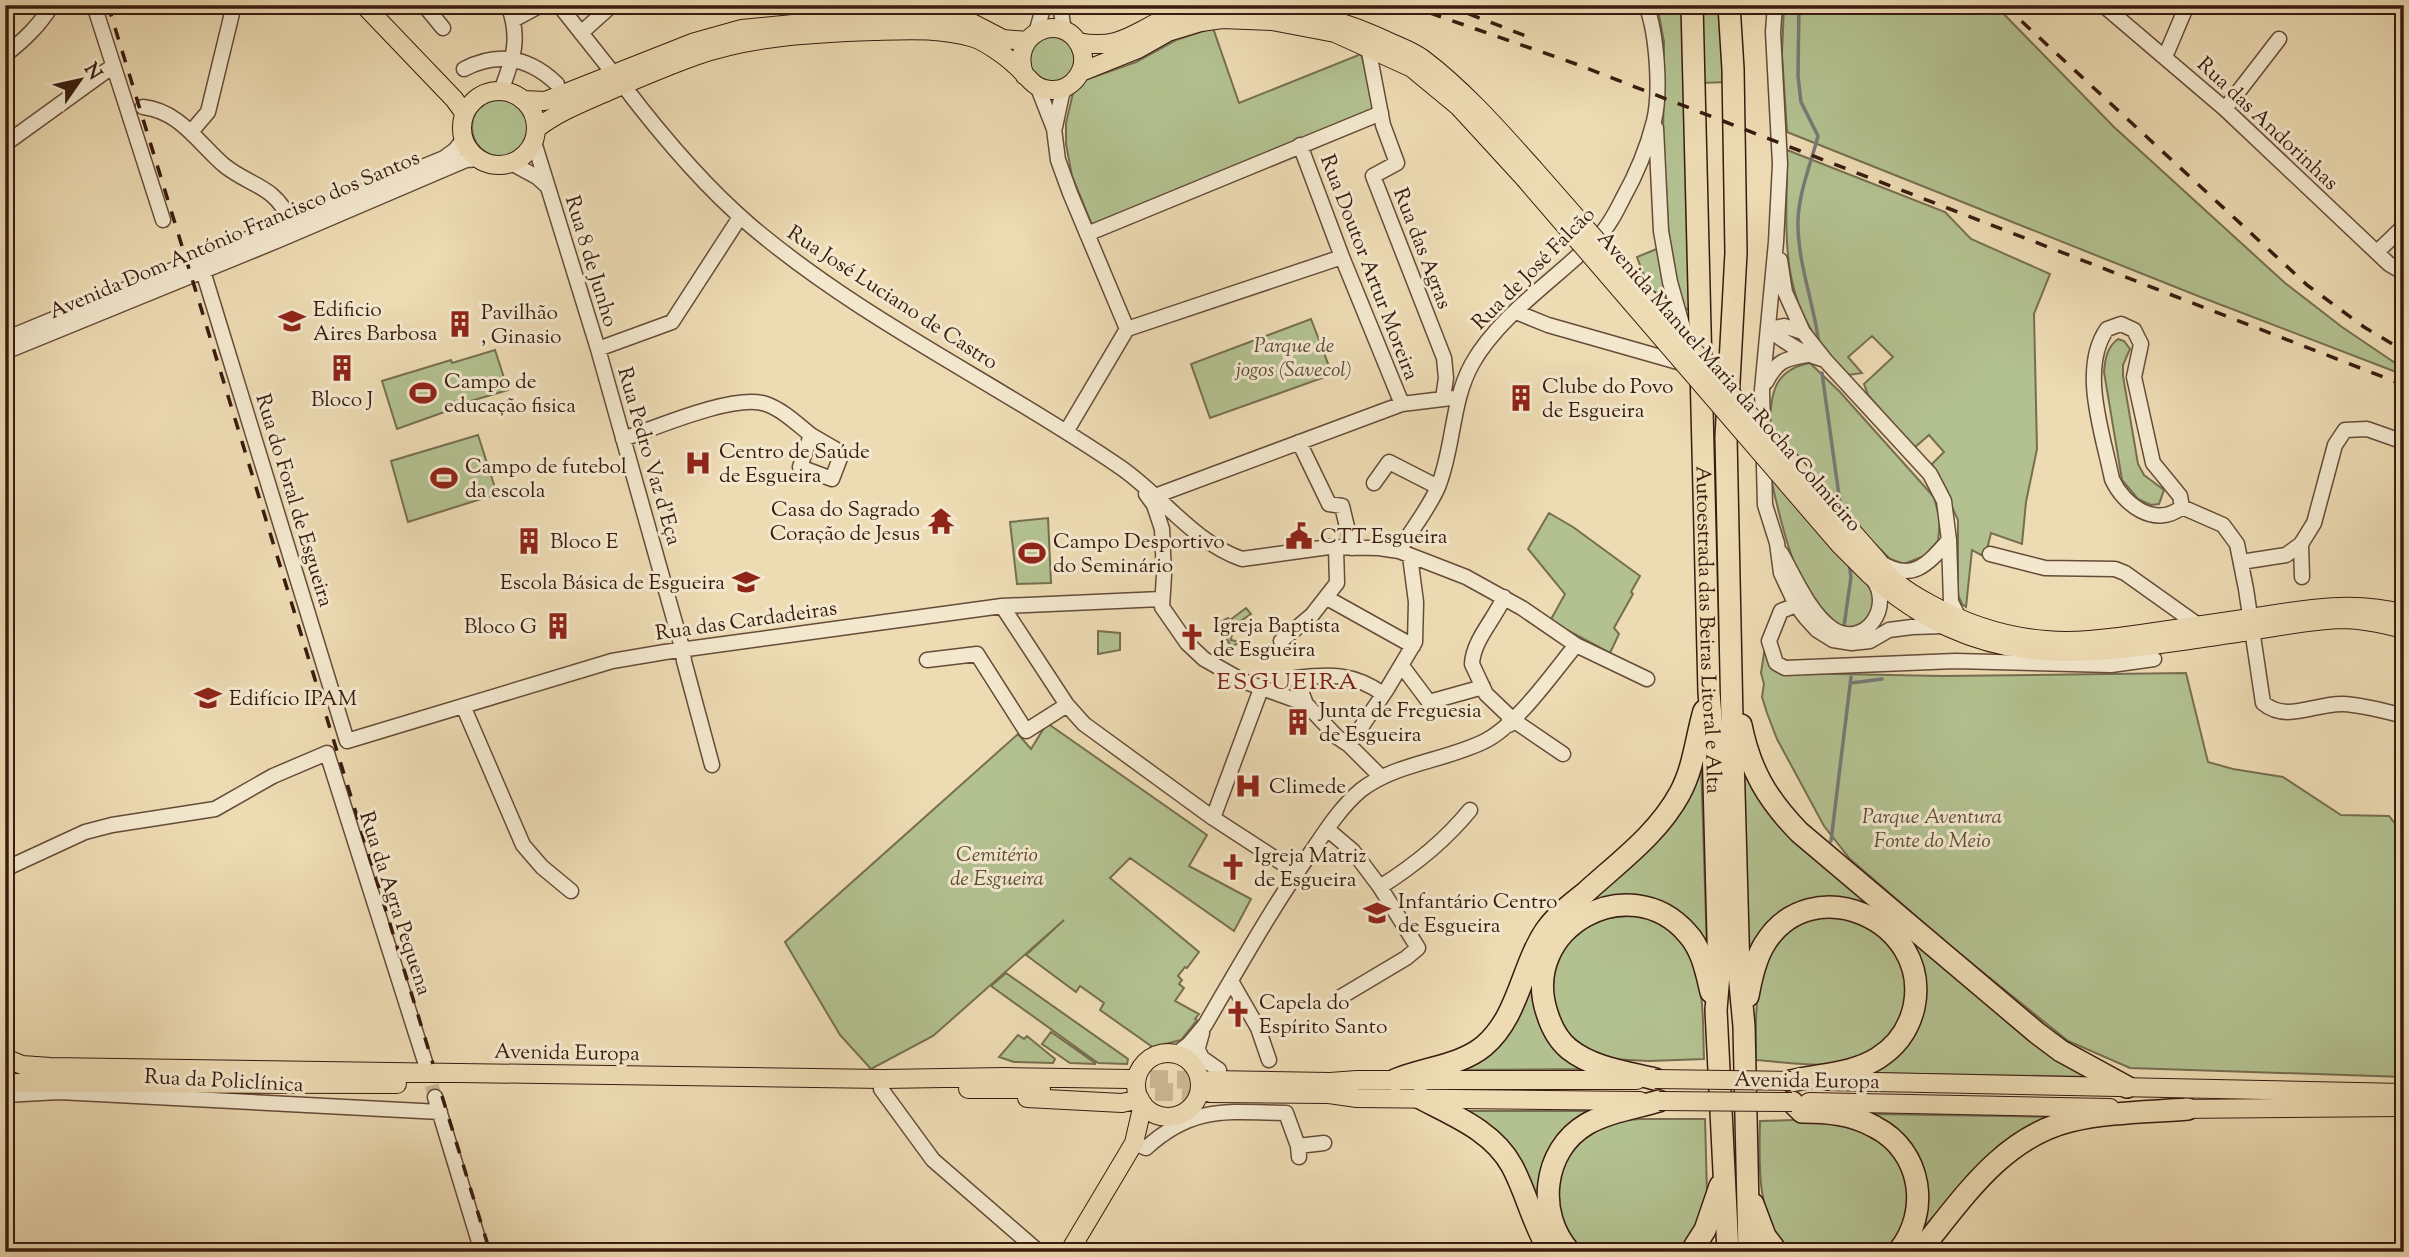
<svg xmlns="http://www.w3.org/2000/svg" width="2409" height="1257" viewBox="0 0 2409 1257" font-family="'Sorts Mill Goudy',serif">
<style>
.green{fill:#b3c190;stroke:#766e50;stroke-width:2}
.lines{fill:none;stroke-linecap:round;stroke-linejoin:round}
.stream{stroke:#777975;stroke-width:3.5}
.minor-tunnel{stroke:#c9b592;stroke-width:14;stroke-dasharray:14 7;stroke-linecap:butt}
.major-tunnel{stroke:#c9b592;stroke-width:18;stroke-dasharray:18 9;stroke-linecap:butt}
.minor-casing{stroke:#664b38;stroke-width:17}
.major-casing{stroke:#391b0f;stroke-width:20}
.highway-casing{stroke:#391b0f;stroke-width:24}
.minor{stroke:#f3e8ce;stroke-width:14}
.major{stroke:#eddbb3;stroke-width:18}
.highway{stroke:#eddbb3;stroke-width:21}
.rail{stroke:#391b0f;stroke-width:3.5;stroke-dasharray:12 12;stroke-linecap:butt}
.major-bridge-casing{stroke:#391b0f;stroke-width:20;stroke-linecap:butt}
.major-bridge{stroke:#eddbb3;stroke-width:18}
.labels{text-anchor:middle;stroke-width:6;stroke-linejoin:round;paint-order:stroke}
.street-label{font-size:21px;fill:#391b0f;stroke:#f3e8ce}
.poi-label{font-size:21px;fill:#391b0f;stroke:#f3e8ce;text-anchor:start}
.park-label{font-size:21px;font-style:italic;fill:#5e4d36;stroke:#f3e8ce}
.quarter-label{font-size:24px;letter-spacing:2px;fill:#7a1f14;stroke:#f3e8ce}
</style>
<rect width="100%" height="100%" fill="#eddbb3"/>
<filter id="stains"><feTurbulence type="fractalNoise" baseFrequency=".00286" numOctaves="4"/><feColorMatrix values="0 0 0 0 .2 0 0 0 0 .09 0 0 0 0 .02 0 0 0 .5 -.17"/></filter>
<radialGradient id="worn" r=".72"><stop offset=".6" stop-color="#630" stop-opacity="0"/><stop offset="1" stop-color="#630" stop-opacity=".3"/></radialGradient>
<!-- green -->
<path class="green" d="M1657,5h25l7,305 -40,-21 -12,-32 32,-13 -6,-98 1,-104z
M1699,5h24l5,77 -27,1z
M1784,5h211l119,122 171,156 57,44 62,42v6l-206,-79 -411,-164 -5,-78z
M1213,28l26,75 122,-49 16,55 -285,116 -20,-49 -6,-32v-21l7,-30 12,-13 51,-18 40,-22z
M1029 59a23 23 0 1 1 46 0a23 23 0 1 1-46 0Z
M472 127a30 30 0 1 1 60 0a30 30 0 1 1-60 0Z
M1787,150l158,62 26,27 79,35 -16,40 3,135 -11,53 -4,42 -31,-11 -6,24 -13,-7 -6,57 -4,-3 -4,-9v-75l-26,-56 12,-12 -15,-17 -15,13 -46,-53 -4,-11 29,-27 -21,-21 -24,21 14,16 -14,2c-10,-8 -17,-18 -25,-28 -47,-59 -35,-126 -36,-197z
M1311,319l19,50 -5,8 -115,41 -19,-54z
M2118,339l6,2 6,8 -7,16v11l15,88 6,11 20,15 -5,14 -8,1 -13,-6 -16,-19 -18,-108c1,-13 3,-25 14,-33z
M495,350l13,40 -44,13v2l-67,24 -15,-48 69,-21 1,3z
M1810,363l30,29 94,105 6,23 -2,21 -14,15 -20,8 -14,-5 -24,-24 -96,-109c1,-32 3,-56 40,-63z
M478,435l19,59 -89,28 -17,-61z
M1770,474l104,117c0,23 0,25 -20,38 -6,-2 -15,-3 -20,-6 -38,-25 -55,-108 -64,-149z
M1549,513l24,14 67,49 -9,16 2,2 -19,34 5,6 -9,19 -60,-32 15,-27 -37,-45z
M1048,518l3,65 -34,1 -7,-62z
M1246,608l5,6 -19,13 -2,5 2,1 -1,7 9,2 -9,5 -12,-24 9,-5 2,2z
M1098,631l22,2v17l-22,4z
M1764,653l8,12 15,8 156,3 243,-3 22,89 25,7 50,8 58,38 48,1 15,19v242l-274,-9 -62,-27 -114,-92 -104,-90 -26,-33 -47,-87 -10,-26 -5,-16 2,-13 -3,-11z
M1047,723l160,112 -18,31 62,33 -17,32 -104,-73 -20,20 89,74 -12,16 -2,-1 -7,9 4,4 -3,4 5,4 -9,13 24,13 -4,5 2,1 -16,20 -31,8 1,-2 -51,-36 4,-7 -24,-17 -4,6 -50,-37 38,-35 -131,116 -62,33 -31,-34 -55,-93 233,-208 13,15z
M1743,760l17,34 339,283 -237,-4 57,-63 -27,-86 -87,-19 -57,58z
M1701,763l6,188 -42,-44 -81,3 -48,84 55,75 -136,1z
M1637,915c7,2 15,3 21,6 50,25 44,91 46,138l-55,2 -39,-2 -20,-8 -19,-15 -14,-20 -5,-20 3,-33 8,-16 34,-28z
M1818,916c19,0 40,0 57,11 4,3 8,9 11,13 11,11 20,25 22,42 4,31 -20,66 -49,77 -30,11 -72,3 -103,1 0,-43 -5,-114 41,-137 6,-3 14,-5 21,-7z
M1006,973l122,86 -1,5 -29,-1 -107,-77z
M1051,1032l44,31v1l-25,-1 -28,-19z
M1018,1035l6,4 3,-3 28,23 -2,4 -39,-1 -15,-5z
M1461,1111h137l-23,15 -34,95z
M1872,1114l193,3 -22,7 -130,128 14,-49z
M1641,1119h64l2,74 -5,22 -22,37h-98c-15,-11 -19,-25 -22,-42 -1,-8 -5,-19 -4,-27 3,-29 32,-54 57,-61 9,-2 19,-2 28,-3z
M1826,1119l44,11 37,38 4,41 -22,43h-101c-32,-39 -29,-84 -28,-131z"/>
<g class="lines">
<!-- stream -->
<path class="stream" d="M1799,5l-1,71 3,26 17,34c-7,27 -19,56 -20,84 -1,42 16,83 21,124
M1822,373l19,137
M1844,626l7,-49 -2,-14
M1851,683l31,-4
M1831,841l20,-164"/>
<!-- minor-tunnel -->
<path class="minor-tunnel" d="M426,1065l9,32"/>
<!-- major-tunnel -->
<path class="major-tunnel" d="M1150,1079l60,1
M1128,1091l82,2"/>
<defs>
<path id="minor" d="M94,5l69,215
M424,5l19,23
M559,5l54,68
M760,5h13
M848,5l5,15
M1060,5l4,26
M1775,5l-2,27 7,132 -4,78 -14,148 3,115 12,38 4,30 15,32 10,13 11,12 16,10 19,3 18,-2 19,-11 23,-3 32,-1
M2103,5l122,104 164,155 15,9
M513,20l28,-15
M581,33l31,-28
M1036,33l8,-28
M1368,47l15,78 14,38 -24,13 71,182 2,20 -3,20
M5,55c19,-15 34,-29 47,-50
M2165,57l22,-52
M464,69c35,-18 66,-11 93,15
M623,85c38,50 81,101 128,141 112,95 248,158 369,241 41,28 73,75 122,92l87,-12 50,1 20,3 67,26 56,31 54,37 71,34
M1038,88l16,41 4,31 12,33 57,136
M501,91c12,-32 20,-53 7,-86
M143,107c37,4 56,37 82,59 27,21 49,19 65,54
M2225,109l54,-70
M1055,127l7,-33 4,-6
M1656,128l5,103 9,51 17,60
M191,132l17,-20 26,-107
M534,142l64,207 85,302 1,10 28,104
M5,144l108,-78
M1300,145l42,112 60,147
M511,163l26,14 10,9
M1087,234l294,-121
M2377,252l27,-26
M1780,260l5,32 18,40
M203,271l144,470 265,-80 53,-9 337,-46 159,-7
M1516,312l32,13 137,39
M2121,324l13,6 7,14 -7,33 19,86 27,33 2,11c-27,22 -59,-3 -70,-28 -9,-45 -33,-110 -5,-150z
M1127,329l215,-72
M1769,329l15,-3 19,6 23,29 104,113 14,27 5,39
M1769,329c17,15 34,25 56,31
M5,339l439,-181 11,-8 9,-11
M598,349l74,-27 68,-105
M5,352l274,-112 187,-80 14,-1
M1766,382c11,-21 18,-23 41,-27
M1066,432l61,-103
M623,439c32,-11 112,-46 143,-35 17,6 31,20 45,31l-11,32 32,12 10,-26 -31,-18
M1299,442l30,62 13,2 10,42
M1374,483l15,-21 49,25
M1146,494l8,11 8,24 2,46 -2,32 25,36 17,16 39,22 63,23 31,33 12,8 32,32
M1155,496l247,-92 49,-6
M2182,507l41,18 14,19 9,45 17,114c24,20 52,0 80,1 21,1 41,7 61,12
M1399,551c12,-21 29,-41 39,-64 16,-39 13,-85 34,-123 28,-50 87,-87 127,-128 10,-10 17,-24 23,-36 14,-25 25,-51 32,-79 7,-29 3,-88 -8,-116
M1781,553c13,23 29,61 52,76 31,20 62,-22 39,-51
M1990,554l55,14 70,1 10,4 73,52
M1880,562c32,21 48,2 69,-22l2,62 9,18
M2241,562l45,-7 15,-11
M2302,577l-1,-33 13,-21 21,-78 10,-15 22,-1 37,13
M1504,597c-9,22 -31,43 -32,67l14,30 23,22v9
M1327,598l86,48
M1796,605l-15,6 -12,30 7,22 9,5 170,-7 156,4 43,-6
M1002,606l65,99 17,19 129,94 83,54
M1281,641l31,-26 25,-32 -1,-35
M927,660l50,-6 49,77 41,-26
M1403,662l-1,4 27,36 54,-15
M1306,704l-10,-26c34,-4 58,-5 87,16
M464,708l59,137 19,22 29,24
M1513,720l50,34
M1349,745l38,-56 28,-47 1,-40 -6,-46
M1213,818l48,-129
M1327,829l26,22 27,36 38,61 -12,10 -67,40
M5,869l80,-37 27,-7 103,-16 58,-33 54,-23 99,312
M1380,887c35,-22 64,-45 90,-77
M1231,981l27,47 11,32
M1197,1048l5,10 17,12
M1176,1054l13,-10 16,-19c35,-60 69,-121 109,-177 14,-21 28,-42 47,-58 35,-27 84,-29 124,-49 32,-16 67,-67 91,-96
M1193,1065l9,-32
M881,1089l52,71 106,92
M5,1095l54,-3 381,20
M435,1097l47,155
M1134,1143l12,5c47,-43 82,-36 140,-35l12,33 1,11
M1298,1146l26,-3"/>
<path id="major" d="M364,5l90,94 11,15
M1244,5c55,3 100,15 150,39 9,4 20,8 29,15 41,31 76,71 110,109
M1078,42c40,8 54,-8 88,-24 18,-9 39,-12 59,-13
M1081,72l57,-23 30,-17 33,-10 21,-3 50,2 63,12 77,35 46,38 67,73
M462 128a37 37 0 1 1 74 0a37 37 0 1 1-74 0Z
M524,100l21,1 147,-58 50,-14 91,-9 93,-5 23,2 23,6 31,16 24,2
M536,129c23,-18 48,-27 75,-39 28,-12 56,-24 84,-34 56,-20 120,-23 179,-25 34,-1 66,-3 100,7 10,3 32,18 40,26 13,10 19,26 37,26 23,1 39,-23 29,-44 -18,-37 -73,-12 -55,30
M1878,561c9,18 35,34 52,43 36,20 75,33 116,36 32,3 64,-2 95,-6 39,-6 77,-11 116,-17 48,-8 99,-17 147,-3
M1869,574c125,111 233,77 382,57 30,-5 60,-11 90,-12 21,0 42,5 63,10
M1136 1085a32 32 0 1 1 64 0a32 32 0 1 1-64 0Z
M5,1058l17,7 28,2 833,12 122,-2 124,2
M1210,1080l120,2 27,-2h280
M1826,1081l578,12
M5,1083l392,1
M968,1089h73
M1210,1093l119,1 28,4 283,3
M1027,1098l95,5 18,-4
M1809,1102l301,6
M2176,1109l228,-2
M1069,1252l65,-109 9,-39"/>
<g id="highway">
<path id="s1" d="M1692,5l17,687 4,51 6,231 -3,36 12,242"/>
<path d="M1729,5l4,64 3,184 -10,184 6,283 7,253 5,53 5,226"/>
<path d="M1741,725c9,45 26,74 58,107l238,201 24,18 66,36"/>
<path d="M1748,996c3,-17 7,-36 16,-51 46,-78 168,-25 150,62 -5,22 -17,39 -36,51 -25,16 -58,16 -87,23"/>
<path d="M1655,1079c-29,-7 -62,-11 -86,-30 -11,-9 -18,-23 -22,-36 -28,-85 82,-146 140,-80 15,16 19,38 24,59"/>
<path d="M1395,1080c28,-12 65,-14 89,-34 35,-30 37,-79 62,-116 11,-15 25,-26 39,-37 34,-31 73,-59 95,-100 14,-26 16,-55 24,-82"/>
<path d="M1420,1098c34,18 73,33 92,68 15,28 21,59 38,86"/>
<path d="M1792,1102l10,10c26,0 50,2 73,15 47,24 56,85 23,125"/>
<path d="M1753,1204l12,32 12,16"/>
<path d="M1570,1252c-34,-37 -28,-102 17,-128 21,-12 48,-16 72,-23"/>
<path d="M1691,1252l14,-22 15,-44"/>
<path d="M1919,1252c43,-52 82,-114 151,-131 38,-9 80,-9 118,-12"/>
</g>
</defs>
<!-- minor casing -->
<use href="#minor" class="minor-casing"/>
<!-- major casing -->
<use href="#major" class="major-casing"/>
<!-- highway casing -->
<use href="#highway" class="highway-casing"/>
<!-- minor -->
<use href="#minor" class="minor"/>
<!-- major -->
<use href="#major" class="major"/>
<!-- highway -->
<use href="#highway" class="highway"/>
<!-- rail -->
<path class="rail" d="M108,5l325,1059
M1407,5l169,59 828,321
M1446,5l80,31
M2004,5l303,280 57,42 40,24
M442,1096l48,156"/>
<defs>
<path id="major-bridge" d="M1533,168l345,393
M1525,179l315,366 29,29
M1655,1079l136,2
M1659,1101l133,1"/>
</defs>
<!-- major-bridge casing -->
<use href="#major-bridge" class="major-bridge-casing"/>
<!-- major-bridge -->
<use href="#major-bridge" class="major-bridge"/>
</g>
<!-- icons -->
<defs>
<symbol id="school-bare" viewBox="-9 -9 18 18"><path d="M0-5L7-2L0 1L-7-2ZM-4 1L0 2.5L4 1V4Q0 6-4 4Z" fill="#8f2418" stroke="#f3e8ce" stroke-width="2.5" paint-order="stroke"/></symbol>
<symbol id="building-bare" viewBox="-9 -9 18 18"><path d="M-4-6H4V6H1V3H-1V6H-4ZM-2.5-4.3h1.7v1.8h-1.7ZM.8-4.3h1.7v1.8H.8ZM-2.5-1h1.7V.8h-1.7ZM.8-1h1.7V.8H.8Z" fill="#8f2418" stroke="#f3e8ce" stroke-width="2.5" paint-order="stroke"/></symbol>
<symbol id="stadium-bare" viewBox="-9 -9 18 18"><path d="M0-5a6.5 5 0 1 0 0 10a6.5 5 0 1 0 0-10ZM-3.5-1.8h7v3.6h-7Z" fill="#8f2418" stroke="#f3e8ce" stroke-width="2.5" paint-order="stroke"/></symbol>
<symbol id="hospital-bare" viewBox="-9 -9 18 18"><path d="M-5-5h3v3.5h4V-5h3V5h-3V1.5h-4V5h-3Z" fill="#8f2418" stroke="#f3e8ce" stroke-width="2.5" paint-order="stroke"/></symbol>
<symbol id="temple-bare" viewBox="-9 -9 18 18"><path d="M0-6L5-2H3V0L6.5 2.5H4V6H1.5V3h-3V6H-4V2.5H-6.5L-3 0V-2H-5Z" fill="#8f2418" stroke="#f3e8ce" stroke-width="2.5" paint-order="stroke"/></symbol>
<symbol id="civic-bare" viewBox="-9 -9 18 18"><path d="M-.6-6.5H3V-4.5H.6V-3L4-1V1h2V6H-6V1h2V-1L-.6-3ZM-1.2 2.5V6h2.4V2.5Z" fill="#8f2418" stroke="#f3e8ce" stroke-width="2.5" paint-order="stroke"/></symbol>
<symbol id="church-bare" viewBox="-9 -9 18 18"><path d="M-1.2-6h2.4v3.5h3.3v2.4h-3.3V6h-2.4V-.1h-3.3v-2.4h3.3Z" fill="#8f2418" stroke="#f3e8ce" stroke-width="2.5" paint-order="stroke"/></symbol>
<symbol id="university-bare" viewBox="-9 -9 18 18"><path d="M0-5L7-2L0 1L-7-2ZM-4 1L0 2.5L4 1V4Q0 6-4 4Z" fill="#8f2418" stroke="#f3e8ce" stroke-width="2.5" paint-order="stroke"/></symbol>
</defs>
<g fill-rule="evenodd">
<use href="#school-bare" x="273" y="302" width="38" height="38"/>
<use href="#building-bare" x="441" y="305" width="38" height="38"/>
<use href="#building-bare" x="323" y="349" width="38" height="38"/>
<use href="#stadium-bare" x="404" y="374" width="38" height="38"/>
<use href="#building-bare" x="1502" y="379" width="38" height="38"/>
<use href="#hospital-bare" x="679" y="444" width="38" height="38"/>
<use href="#stadium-bare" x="425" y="459" width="38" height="38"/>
<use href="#temple-bare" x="922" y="502" width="38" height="38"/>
<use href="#civic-bare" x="1280" y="517" width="38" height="38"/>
<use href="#building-bare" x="510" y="522" width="38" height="38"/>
<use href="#stadium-bare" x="1013" y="534" width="38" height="38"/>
<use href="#school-bare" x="727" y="563" width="38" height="38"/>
<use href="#building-bare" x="539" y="607" width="38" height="38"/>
<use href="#church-bare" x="1173" y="618" width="38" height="38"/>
<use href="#university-bare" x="189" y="679" width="38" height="38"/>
<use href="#building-bare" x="1279" y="703" width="38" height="38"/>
<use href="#hospital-bare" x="1229" y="767" width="38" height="38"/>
<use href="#church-bare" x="1214" y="848" width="38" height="38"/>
<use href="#school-bare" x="1358" y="894" width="38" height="38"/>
<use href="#church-bare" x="1219" y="995" width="38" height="38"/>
</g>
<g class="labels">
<!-- street labels -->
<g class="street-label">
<text transform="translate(2268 123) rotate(43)" y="7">Rua das Andorinhas</text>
<text transform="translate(234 234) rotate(-23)" y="7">Avenida Dom António Francisco dos Santos</text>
<text transform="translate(1423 248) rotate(69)" y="7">Rua das Agras</text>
<text transform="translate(592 261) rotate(73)" y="7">Rua 8 de Junho</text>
<text transform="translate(1370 267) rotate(69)" y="7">Rua Doutor Artur Moreira</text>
<text transform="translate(1533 268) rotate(-45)" y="7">Rua de José Falcão</text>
<text transform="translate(893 297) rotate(33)" y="7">Rua José Luciano de Castro</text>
<text transform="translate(1730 381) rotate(49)" y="7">Avenida Manuel Maria da Rocha Colmieiro</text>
<text transform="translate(650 456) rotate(74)" y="7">Rua Pedro Vaz d'Eça</text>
<text transform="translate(295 500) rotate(73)" y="7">Rua do Foral de Esgueira</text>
<text transform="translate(746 620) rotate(-8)" y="7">Rua das Cardadeiras</text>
<text dy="7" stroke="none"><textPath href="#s1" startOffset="625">Autoestrada das Beiras Litoral e Alta</textPath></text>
<text transform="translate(396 903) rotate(72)" y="7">Rua da Agra Pequena</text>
<text transform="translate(567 1052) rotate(1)" y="7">Avenida Europa</text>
<text transform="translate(224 1080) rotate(3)" y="7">Rua da Policlínica</text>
<text transform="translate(1807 1080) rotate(1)" y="7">Avenida Europa</text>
</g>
<!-- poi labels -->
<g class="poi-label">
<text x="313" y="316">Edificio<tspan x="313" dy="24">Aires Barbosa</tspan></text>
<text x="481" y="319">Pavilhão<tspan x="481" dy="24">, Ginasio</tspan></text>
<text x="444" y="388">Campo de<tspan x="444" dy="24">educação fisica</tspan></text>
<text x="1542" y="393">Clube do Povo<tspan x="1542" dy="24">de Esgueira</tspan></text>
<text x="342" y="406" text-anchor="middle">Bloco J</text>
<text x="719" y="458">Centro de Saúde<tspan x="719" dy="24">de Esgueira</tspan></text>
<text x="465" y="473">Campo de futebol<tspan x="465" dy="24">da escola</tspan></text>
<text x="920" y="516" text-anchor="end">Casa do Sagrado<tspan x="920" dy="24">Coração de Jesus</tspan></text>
<text x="1320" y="543">CTT Esgueira</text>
<text x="550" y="548">Bloco E</text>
<text x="1053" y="548">Campo Desportivo<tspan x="1053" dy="24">do Seminário</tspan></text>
<text x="725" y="589" text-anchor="end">Escola Básica de Esgueira</text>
<text x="1213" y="632">Igreja Baptista<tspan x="1213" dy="24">de Esgueira</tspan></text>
<text x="537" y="633" text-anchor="end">Bloco G</text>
<text x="229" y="705">Edifício IPAM</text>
<text x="1319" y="717">Junta de Freguesia<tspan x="1319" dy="24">de Esgueira</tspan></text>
<text x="1269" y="793">Climede</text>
<text x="1254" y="862">Igreja Matriz<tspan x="1254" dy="24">de Esgueira</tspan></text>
<text x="1398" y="908">Infantário Centro<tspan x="1398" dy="24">de Esgueira</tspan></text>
<text x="1259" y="1009">Capela do<tspan x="1259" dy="24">Espírito Santo</tspan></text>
</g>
<!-- park labels -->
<g class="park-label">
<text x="1294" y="352">Parque de<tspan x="1294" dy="24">jogos (Savecol)</tspan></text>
<text x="1932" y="823">Parque Aventura<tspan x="1932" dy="24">Fonte do Meio</tspan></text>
<text x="997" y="861">Cemitério<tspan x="997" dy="24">de Esgueira</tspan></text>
</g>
<!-- quarter labels -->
<g class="quarter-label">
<text x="1288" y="689">ESGUEIRA</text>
</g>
</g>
<!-- margin -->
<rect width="2409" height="1257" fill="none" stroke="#eddbb3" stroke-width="28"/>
<rect x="7" y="7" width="2395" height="1243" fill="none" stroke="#391b0f" stroke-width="3.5"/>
<rect x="14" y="14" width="2381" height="1229" fill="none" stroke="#391b0f" stroke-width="2"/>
<!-- north arrow -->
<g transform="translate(80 80) rotate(56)" stroke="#f3e8ce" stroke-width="5" paint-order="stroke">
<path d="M0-5L12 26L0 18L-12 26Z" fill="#391b0f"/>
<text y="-10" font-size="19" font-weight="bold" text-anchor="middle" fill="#391b0f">N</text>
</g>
<rect width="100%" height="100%" filter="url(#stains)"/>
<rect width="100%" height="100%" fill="url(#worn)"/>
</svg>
